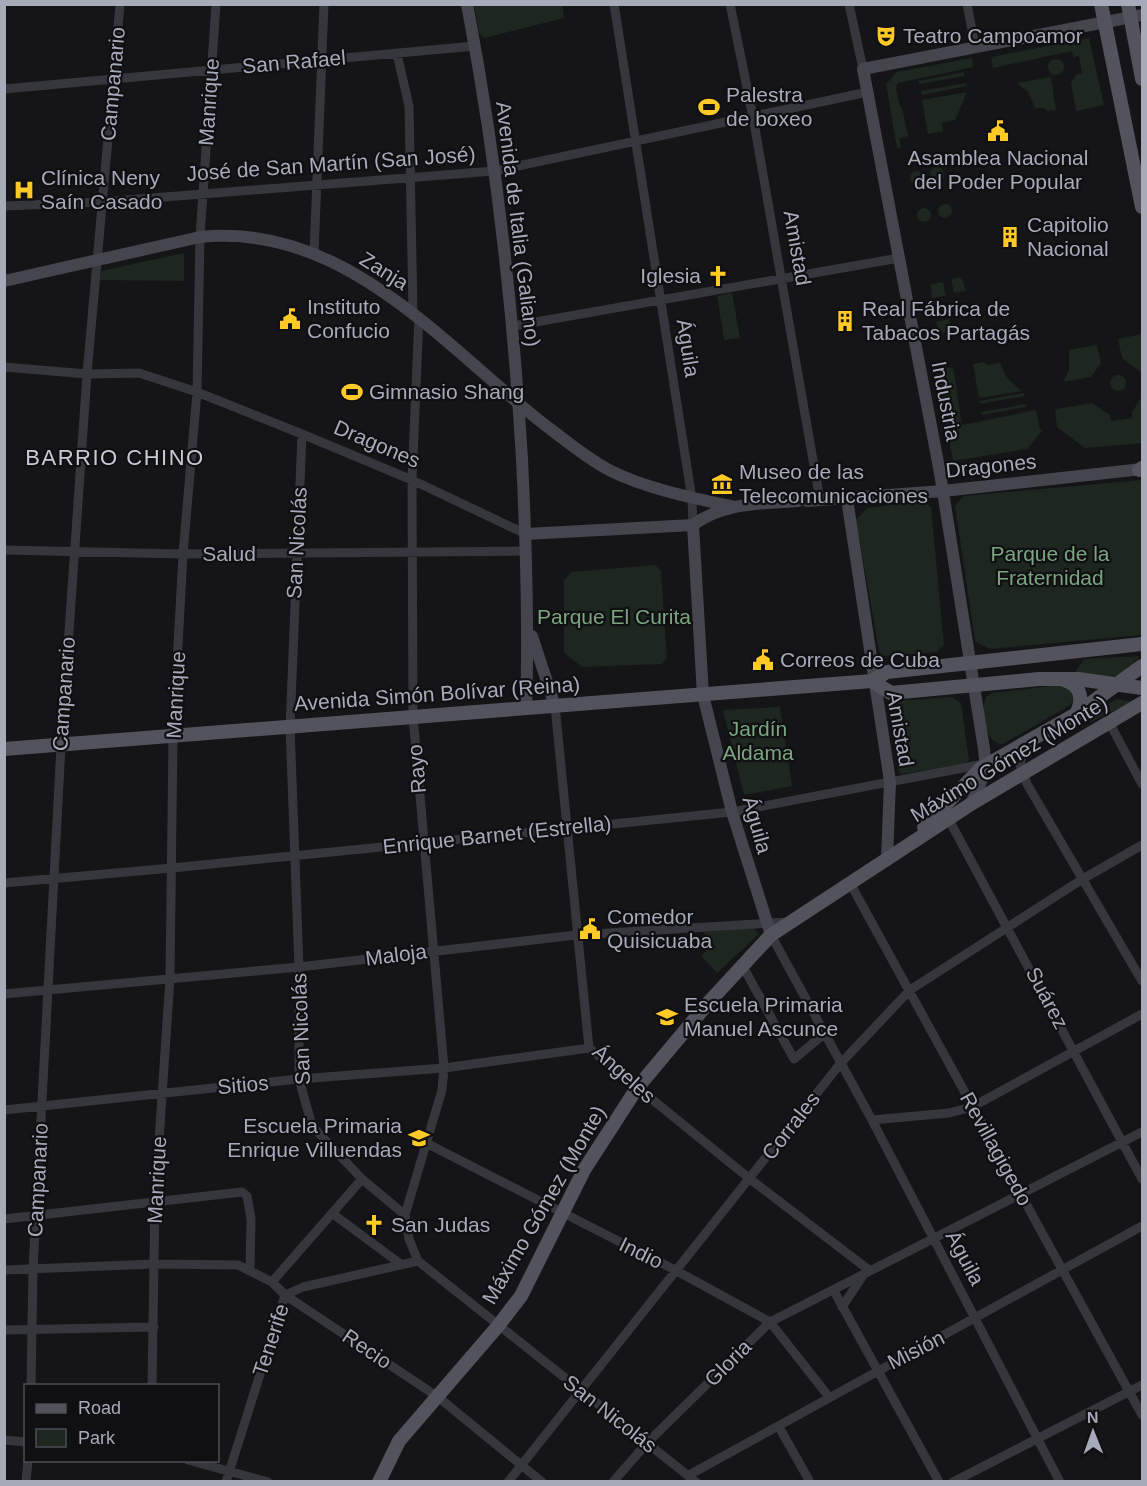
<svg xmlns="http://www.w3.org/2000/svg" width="1147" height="1486" viewBox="0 0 1147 1486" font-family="Helvetica,sans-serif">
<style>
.green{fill:#1d261f}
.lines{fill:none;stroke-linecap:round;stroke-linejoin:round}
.street{stroke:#36363d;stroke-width:9}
.secondary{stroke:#44454d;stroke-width:12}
.primary{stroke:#52535c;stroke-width:14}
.labels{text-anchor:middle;stroke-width:4.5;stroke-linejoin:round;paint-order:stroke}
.poi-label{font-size:21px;fill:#a6aab9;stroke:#101012;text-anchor:start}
.street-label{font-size:21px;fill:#a6aab9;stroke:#101012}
.park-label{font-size:21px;fill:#7ba581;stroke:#101012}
.neighbourhood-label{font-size:22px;letter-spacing:1.5px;fill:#c7cad4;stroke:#101012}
</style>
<rect width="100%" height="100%" fill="#151517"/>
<!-- green -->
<path class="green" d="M474,5h88l2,13 -80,20 -5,-5z
M1089,38l15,67 -28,6 -5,-28 5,-8 6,-2 -3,-17 -6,1 -1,-6 -79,17 -2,-11z
M972,58l1,9 -75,16 -2,4 4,20h2l6,29 -9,3 2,9h-4l-11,-64 11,-12z
M1048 67a8 8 0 1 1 16 0a8 8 0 1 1-16 0Z
M964,72v4l-45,8v-3z
M1051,77l5,33 -9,1 -2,-3h-10l-7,-16 -11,-9z
M966,83l1,3 -45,9 -1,-4z
M967,92l-12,28 -13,3 1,8 -15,3 -6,-34z
M930 174a7 7 0 1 1 14 0a7 7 0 1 1-14 0Z
M910 178a7 7 0 1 1 14 0a7 7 0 1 1-14 0Z
M938 211a7 7 0 1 1 14 0a7 7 0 1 1-14 0Z
M917 215a7 7 0 1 1 14 0a7 7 0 1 1-14 0Z
M184,253v28l-84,-1 1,-9z
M961,277l5,14 -12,2 -3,-14z
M943,282l3,14 -14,2 -1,-14z
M732,293l8,45 -16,2 -7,-44z
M949,319l3,12 -12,2 -4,-11z
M1142,334v37l-1,1 -19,-14 -4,-19z
M1097,345l4,18 -10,14 -28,5 6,-12v-20z
M984,362l3,3 13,-2 7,15 15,13 -43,7 -6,-34z
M953,367l9,58 74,-15 4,19 3,1 -16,19 -74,12 -17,-91z
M1110 383a8 8 0 1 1 16 0a8 8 0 1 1-16 0Z
M1024,393v3l-44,8 -1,-3z
M1142,396v47l-57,5 -28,-21 -2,-18 37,-6 18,12 1,6 21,-3v-6z
M1026,404v3l-44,8 -1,-3z
M1142,480v155l-152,14 -15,-8 -20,-135 8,-10z
M924,501l7,6 13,138 -7,7 -54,4 -4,-5 -23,-131 11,-12z
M655,565l6,6 6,88 -5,5 -80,3 -18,-14v-72l7,-9z
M1140,656l-19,21 -47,-3 10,-15z
M1061,685l12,7 1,8 -5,6 -66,38c-18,1 -24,-35 -16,-48l6,-3z
M952,697l9,6 8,57 -4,4 -64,10 -3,-4 -9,-61 6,-8z
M1117,699l15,3 -43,21 6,-12z
M780,707l12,79 -48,9 -21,-85z
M753,928l6,6 -42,39 -16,-17 5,-5 -2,-19z"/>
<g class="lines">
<!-- street -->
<path class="street" d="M614,4l78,495 1,26
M730,4l23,113 67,383
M849,4l14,65
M967,4l8,41
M397,54l12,52 4,206
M4,89l471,-43
M4,206l98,-4 392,-31 374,-79
M314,253l10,-249
M513,326l386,-68
M4,367l83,7 52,-1 58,19 105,42 110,46 114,54
M302,434l-12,293 9,240v112l13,47 50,53 43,36 4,24 9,22 278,221
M4,550l179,4 343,-3
M555,706l34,342 161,131 119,91
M1109,722l33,62
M1025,743l-5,22 7,19 115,197
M948,818l194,361
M4,883l168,-15 560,-56 252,-48
M850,883l292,532
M771,935l101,185 188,362
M742,965l52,94 30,-25
M4,994l295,-27 277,-32 212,-13
M4,1110l295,-31 145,-11 145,-20
M872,1120l77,-7 23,-6 170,-93
M426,1143l249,127 95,52 59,75
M333,1214l69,51
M405,1215l37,-125 2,-22 -31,-352 -1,-236 7,-163
M4,1219l238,-27 5,4 4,23 -1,52
M4,1270l150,-6 84,1 34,17 13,13 153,102 104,85
M272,1282l90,-103
M834,1291l105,191
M842,1307l22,-33
M4,1330l150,-3
M31,1386l2,-117 28,-523 26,-372 33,-370
M152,1386l3,-186 15,-222 3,-241 10,-183 14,-162 3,-155 16,-233
M779,1427l31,55
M4,1440l22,2
M188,1460l80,22
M689,1475l453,-249
M26,1482l2,-22
M226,1482l59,-187 18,-8 115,-26
M508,1482l332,-418 70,-74 171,-110 61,-35
M613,1482l34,-39 123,-121 372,-190
M953,1482l189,-97"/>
<!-- secondary -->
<path class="secondary" d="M467,4c29,151 46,303 55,455 4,83 7,166 4,249
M4,281l196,-44c144,-15 243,108 345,188 20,15 41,33 64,45 35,18 83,28 122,36
M847,499l43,282 -3,79
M807,501l136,-10 199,-22
M693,525l10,170 29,117 39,123
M526,534l167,-9c31,-23 68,-21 105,-24
M532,636l23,70
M971,804l15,-34 -2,-21 -44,-276 -77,-404 279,-54"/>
<!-- primary -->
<path class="primary" d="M1101,4l41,203
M1128,4l14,75
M1139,470l3,-2
M1064,680c17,5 20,19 12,34
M872,681l19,12 148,-14h39l64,9
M4,749l868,-68 15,-9 255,-28
M924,827l57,-59 95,-54 66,-48
M379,1482l20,-41 99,-115 23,-30 63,-126 53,-82 72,-86 62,-67 200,-131 171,-101"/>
</g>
<!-- icons -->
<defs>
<symbol id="theatre-bare" viewBox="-9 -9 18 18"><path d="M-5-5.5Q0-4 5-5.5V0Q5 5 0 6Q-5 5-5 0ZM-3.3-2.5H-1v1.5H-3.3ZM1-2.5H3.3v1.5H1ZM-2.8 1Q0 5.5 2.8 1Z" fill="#ffc926" stroke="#101012" stroke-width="2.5" paint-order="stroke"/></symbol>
<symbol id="stadium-bare" viewBox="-9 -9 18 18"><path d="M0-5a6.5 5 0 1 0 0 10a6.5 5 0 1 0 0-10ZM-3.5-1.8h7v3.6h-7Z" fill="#ffc926" stroke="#101012" stroke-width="2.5" paint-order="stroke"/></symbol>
<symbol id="civic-bare" viewBox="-9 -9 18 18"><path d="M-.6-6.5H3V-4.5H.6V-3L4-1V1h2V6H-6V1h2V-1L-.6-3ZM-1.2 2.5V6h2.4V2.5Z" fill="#ffc926" stroke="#101012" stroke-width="2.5" paint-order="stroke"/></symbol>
<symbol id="hospital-bare" viewBox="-9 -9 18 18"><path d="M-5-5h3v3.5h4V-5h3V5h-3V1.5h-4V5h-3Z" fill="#ffc926" stroke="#101012" stroke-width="2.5" paint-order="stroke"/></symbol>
<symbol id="building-bare" viewBox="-9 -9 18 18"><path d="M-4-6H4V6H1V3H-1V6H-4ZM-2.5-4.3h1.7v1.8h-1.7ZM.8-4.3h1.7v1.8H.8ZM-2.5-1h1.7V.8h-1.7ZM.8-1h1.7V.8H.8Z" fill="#ffc926" stroke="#101012" stroke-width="2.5" paint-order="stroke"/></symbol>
<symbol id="church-bare" viewBox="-9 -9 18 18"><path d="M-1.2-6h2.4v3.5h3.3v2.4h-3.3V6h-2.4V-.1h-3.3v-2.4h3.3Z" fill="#ffc926" stroke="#101012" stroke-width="2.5" paint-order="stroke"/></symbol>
<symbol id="museum-bare" viewBox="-9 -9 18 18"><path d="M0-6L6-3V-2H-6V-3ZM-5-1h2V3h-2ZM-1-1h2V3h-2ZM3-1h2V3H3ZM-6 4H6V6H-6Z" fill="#ffc926" stroke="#101012" stroke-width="2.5" paint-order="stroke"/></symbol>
<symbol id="school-bare" viewBox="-9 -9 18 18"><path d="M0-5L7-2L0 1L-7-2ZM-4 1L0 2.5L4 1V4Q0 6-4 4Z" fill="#ffc926" stroke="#101012" stroke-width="2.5" paint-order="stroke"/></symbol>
</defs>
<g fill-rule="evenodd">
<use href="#theatre-bare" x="871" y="21" width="30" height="30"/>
<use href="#stadium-bare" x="694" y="92" width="30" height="30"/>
<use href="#civic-bare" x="983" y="116" width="30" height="30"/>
<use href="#hospital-bare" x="9" y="175" width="30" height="30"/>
<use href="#building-bare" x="995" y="222" width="30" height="30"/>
<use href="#church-bare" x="703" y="261" width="30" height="30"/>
<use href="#civic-bare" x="275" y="304" width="30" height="30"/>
<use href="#building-bare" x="830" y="306" width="30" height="30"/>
<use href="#stadium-bare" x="337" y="377" width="30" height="30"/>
<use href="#museum-bare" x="707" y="469" width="30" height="30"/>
<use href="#civic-bare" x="748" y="645" width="30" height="30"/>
<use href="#civic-bare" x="575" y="914" width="30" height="30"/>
<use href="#school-bare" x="652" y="1002" width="30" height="30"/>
<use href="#school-bare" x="404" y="1123" width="30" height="30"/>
<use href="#church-bare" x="359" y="1210" width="30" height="30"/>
</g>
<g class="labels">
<!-- poi labels -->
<g class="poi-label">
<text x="903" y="43">Teatro Campoamor</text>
<text x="726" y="102">Palestra<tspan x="726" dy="24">de boxeo</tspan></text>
<text x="998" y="165" text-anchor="middle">Asamblea Nacional<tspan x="998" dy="24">del Poder Popular</tspan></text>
<text x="41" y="185">Clínica Neny<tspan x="41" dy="24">Saín Casado</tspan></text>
<text x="1027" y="232">Capitolio<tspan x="1027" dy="24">Nacional</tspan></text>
<text x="701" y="283" text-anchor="end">Iglesia</text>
<text x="307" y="314">Instituto<tspan x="307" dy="24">Confucio</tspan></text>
<text x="862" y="316">Real Fábrica de<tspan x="862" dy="24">Tabacos Partagás</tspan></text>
<text x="369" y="399">Gimnasio Shang</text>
<text x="739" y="479">Museo de las<tspan x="739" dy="24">Telecomunicaciones</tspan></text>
<text x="780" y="667">Correos de Cuba</text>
<text x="607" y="924">Comedor<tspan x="607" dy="24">Quisicuaba</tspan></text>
<text x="684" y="1012">Escuela Primaria<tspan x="684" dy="24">Manuel Ascunce</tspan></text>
<text x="402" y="1133" text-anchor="end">Escuela Primaria<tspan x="402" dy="24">Enrique Villuendas</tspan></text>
<text x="391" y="1232">San Judas</text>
</g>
<!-- street labels -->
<g class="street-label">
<text transform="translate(294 62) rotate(-5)" y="7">San Rafael</text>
<text transform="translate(113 84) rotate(-85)" y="7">Campanario</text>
<text transform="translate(209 102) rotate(-86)" y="7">Manrique</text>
<text transform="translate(331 164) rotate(-4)" y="7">José de San Martín (San José)</text>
<text transform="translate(518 224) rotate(83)" y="7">Avenida de Italia (Galiano)</text>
<text transform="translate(797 248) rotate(80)" y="7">Amistad</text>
<text transform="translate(384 271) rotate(32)" y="7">Zanja</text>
<text transform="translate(688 348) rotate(81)" y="7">Águila</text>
<text transform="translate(946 401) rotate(79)" y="7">Industria</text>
<text transform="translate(377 444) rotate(23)" y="7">Dragones</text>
<text transform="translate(991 466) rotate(-6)" y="7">Dragones</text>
<text transform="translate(297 543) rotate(-87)" y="7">San Nicolás</text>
<text x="229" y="561">Salud</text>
<text transform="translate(64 694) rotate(-86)" y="7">Campanario</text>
<text transform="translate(437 694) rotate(-4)" y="7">Avenida Simón Bolívar (Reina)</text>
<text transform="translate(176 695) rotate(-87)" y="7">Manrique</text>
<text transform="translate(900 729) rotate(80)" y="7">Amistad</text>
<text transform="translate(1009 759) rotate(-31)" y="7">Máximo Gómez (Monte)</text>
<text transform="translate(417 769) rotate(-95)" y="7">Rayo</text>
<text transform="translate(757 825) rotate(74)" y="7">Águila</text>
<text transform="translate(497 835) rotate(-6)" y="7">Enrique Barnet (Estrella)</text>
<text transform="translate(396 955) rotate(-7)" y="7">Maloja</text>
<text transform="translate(1047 998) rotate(62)" y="7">Suárez</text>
<text transform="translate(301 1029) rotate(-92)" y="7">San Nicolás</text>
<text transform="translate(624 1074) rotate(42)" y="7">Ángeles</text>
<text transform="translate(243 1085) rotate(-5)" y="7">Sitios</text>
<text transform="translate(791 1126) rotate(-52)" y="7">Corrales</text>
<text transform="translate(996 1149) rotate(61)" y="7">Revillagigedo</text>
<text transform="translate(38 1180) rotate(-87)" y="7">Campanario</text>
<text transform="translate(157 1180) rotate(-87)" y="7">Manrique</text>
<text transform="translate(544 1205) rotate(-60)" y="7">Máximo Gómez (Monte)</text>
<text transform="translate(641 1253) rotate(26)" y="7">Indio</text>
<text transform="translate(965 1258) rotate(62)" y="7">Águila</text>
<text transform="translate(271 1340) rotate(-72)" y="7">Tenerife</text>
<text transform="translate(367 1349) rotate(34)" y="7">Recio</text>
<text transform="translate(916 1350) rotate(-27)" y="7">Misión</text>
<text transform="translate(728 1363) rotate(-45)" y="7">Gloria</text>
<text transform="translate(610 1414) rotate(38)" y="7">San Nicolás</text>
</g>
<!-- park labels -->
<g class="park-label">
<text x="1050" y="561">Parque de la<tspan x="1050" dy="24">Fraternidad</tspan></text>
<text x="614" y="624">Parque El Curita</text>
<text x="758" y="736">Jardín<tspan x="758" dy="24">Aldama</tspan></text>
</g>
<!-- neighbourhood labels -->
<g class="neighbourhood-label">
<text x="115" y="465">BARRIO CHINO</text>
</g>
</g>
<!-- border -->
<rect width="1147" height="1486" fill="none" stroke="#a6aab9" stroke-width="12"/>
<!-- legend -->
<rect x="24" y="1384" width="195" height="78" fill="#101012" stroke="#4c4e55" stroke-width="1.5"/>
<rect x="36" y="1404" width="30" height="9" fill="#52535c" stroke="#4c4e55" stroke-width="1.5"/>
<text x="78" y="1414" font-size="18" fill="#a6aab9">Road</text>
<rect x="36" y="1429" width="30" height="18" fill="#1d261f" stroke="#4c4e55" stroke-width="1.5"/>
<text x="78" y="1444" font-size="18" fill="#a6aab9">Park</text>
<!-- north arrow -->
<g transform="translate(1093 1432) rotate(359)" stroke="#101012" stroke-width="4.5" paint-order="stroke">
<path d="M0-4.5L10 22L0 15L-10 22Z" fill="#a6aab9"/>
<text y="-9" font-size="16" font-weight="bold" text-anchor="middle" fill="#a6aab9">N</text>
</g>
</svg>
